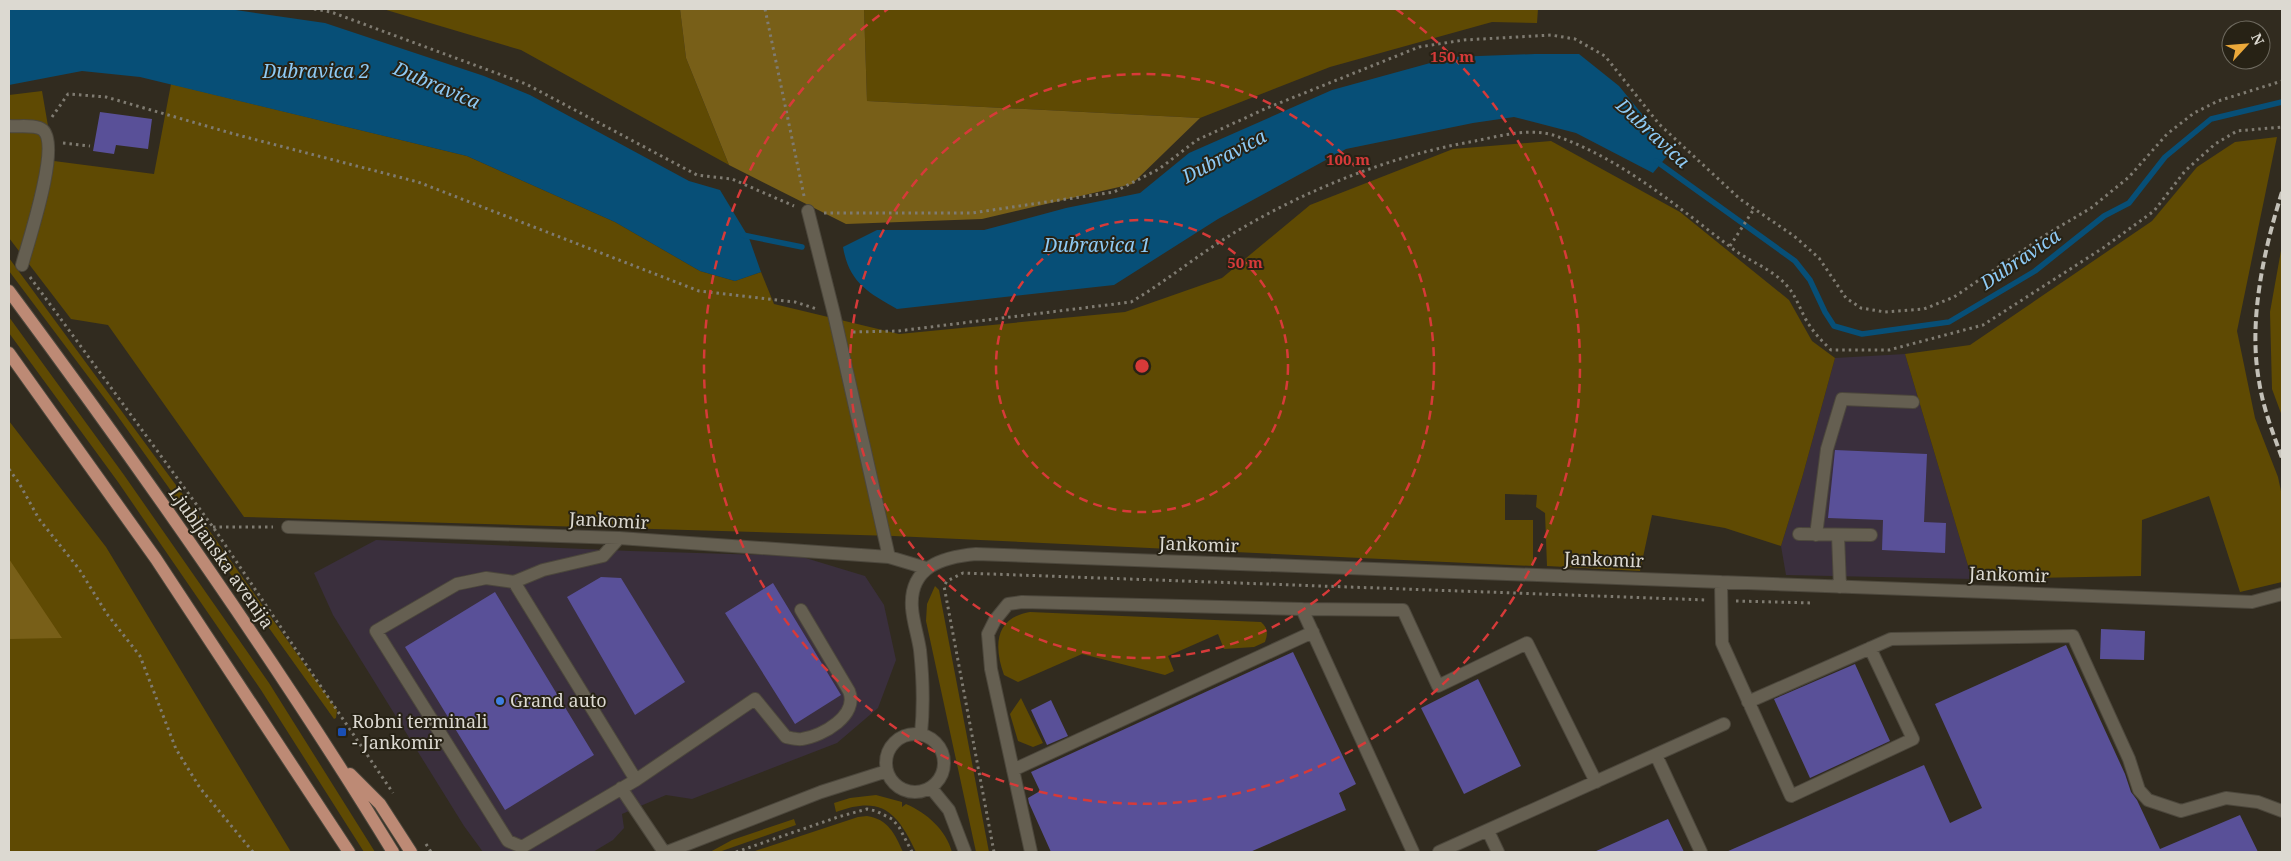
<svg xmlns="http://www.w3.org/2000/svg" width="2291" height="861" viewBox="0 0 2291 861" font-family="'Noto Serif',serif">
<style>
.commercial{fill:#3a2f3d}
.green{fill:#5f4a03}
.forest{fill:#785f18}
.water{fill:#074f77}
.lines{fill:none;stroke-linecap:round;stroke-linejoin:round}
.stream{stroke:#074f77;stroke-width:5.5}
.building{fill:#595098}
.minor-casing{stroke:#4c473c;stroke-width:14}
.major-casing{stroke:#4c473c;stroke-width:14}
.path{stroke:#7f7b71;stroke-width:3;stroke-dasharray:2.5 4;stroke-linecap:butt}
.minor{stroke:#655f51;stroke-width:12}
.major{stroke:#bd8a75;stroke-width:12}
.rail{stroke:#c3c0b7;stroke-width:4;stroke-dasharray:8 4;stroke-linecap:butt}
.ring{fill:none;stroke:#d73a39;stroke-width:2.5;stroke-dasharray:9 6}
.shop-dot{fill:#3f7fe0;stroke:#272215;stroke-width:2}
.transit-dot{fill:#1a4fb4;stroke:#272215;stroke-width:2}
.labels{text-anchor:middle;stroke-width:4;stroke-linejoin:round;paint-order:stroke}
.street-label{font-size:18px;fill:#dcd9d1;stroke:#272215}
.poi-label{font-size:18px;fill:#dcd9d1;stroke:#272215;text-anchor:start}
.water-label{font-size:19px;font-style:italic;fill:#8ecaf5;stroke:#272215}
.centre{fill:#d73a39;stroke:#272215;stroke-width:2.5}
.ring-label{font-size:15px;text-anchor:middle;font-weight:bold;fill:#d73a39;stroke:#272215;stroke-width:4;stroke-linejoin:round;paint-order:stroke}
</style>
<rect width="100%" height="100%" fill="#312b1f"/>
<!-- commercial -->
<path class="commercial" d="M1905,354l67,225 -186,-4 -5,-29 21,-68 33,-120z
M376,540l255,11 168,5 66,20 19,29 12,55 -18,48 -41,35 -145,56 -26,-4 -44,19 2,14 -11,12 -20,12h-110l-19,-26 -131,-211 -19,-42z"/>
<!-- green -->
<path class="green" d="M383,9h297l6,49 43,107 -208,-115z
M864,9h674l-1,14 -45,-1 -162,45 -130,51 -333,-17z
M171,84l296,72 148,66 85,49 35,10 26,-9 13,32 125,30 226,-22 97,-34 88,-73 143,-56 98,-8 129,71 109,88 23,41 23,17 -33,120 -21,68 -56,-18 -73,-13 -12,56 -93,-5 -2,-53 -9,-6 1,-12 -32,-1v26h28v46l-639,-30 -650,-19 -136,-192 -37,-6 -62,-81v-143l33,-4 12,70 100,13z
M2277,137l-40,194 18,87 23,59 4,19v86l-42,10 -31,-96 -67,24 -1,56 -169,3 -67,-225 65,-9 182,-124 45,-54 38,-25z
M2282,245v171l-10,-27 -2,-77z
M9,258l197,268 131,184 -1,8 -2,1 -220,-308 -105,-140z
M9,317l115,158 145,208 106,169h-11l-103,-162 -143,-208 -109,-149z
M9,421l97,126 185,305h-282z
M935,586l4,4 50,262h-13l-50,-231 1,-17z
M1030,612l231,10c7,6 7,12 4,20l-11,5 -30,2 -6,-15 -50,22 6,15 -9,4 -83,-21 -64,28 -14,-7c-10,-28 -10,-57 26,-63z
M1021,698l22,45 -10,4 -15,-6 -8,-27z
M876,795l26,7v5l4,-3c21,9 40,26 46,48h-36c-19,-40 -34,-57 -80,-40l-2,-9 16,-5z
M867,816c21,3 28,18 36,36h-151l106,-35z
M794,819l2,6 -77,27h-9l22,-12z"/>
<!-- forest -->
<path class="forest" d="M680,9h184l3,92 333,17 -68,66 -150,35 -136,5 -117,-59 -43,-107z
M9,559l53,79 -53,1z"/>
<!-- water -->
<path class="water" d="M9,9h220l96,14 159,53 46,19 159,86 31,9 29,48 12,34 -26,9 -35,-10 -85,-49 -148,-66 -327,-79 -58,-6 -73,14z
M1535,54h44l40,32 36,44 13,25 -15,18 -77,-40 -62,-16 -41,6 -127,26 -128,70 -104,66 -217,24c-30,-17 -48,-27 -54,-62l34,-17h107l82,-22 74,-15 49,-40 143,-63 120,-33z"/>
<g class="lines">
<!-- stream -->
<path class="stream" d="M1656,161l139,100 15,19 15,32 9,14 28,8 87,-12 86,-51 69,-55 25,-13 36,-46 46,-38 71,-17
M743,235l59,12"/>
</g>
<!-- building -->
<path class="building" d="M100,112l52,7 -4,30 -32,-4 -2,9 -21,-3z
M1835,450l92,4 -3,68 22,1 -1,30 -63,-3 1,-30 -55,-2z
M601,577l20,1 64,104 -50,33 -68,-118z
M773,583l68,112 -46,29 -70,-111z
M495,592l99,163 -89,55 -100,-163z
M2101,629l44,2 -1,29 -44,-1z
M2066,645l59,129 6,18 6,8 23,49 80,-34 18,37h-532l198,-87 26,58 32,-15 -47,-104z
M1293,652l63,132 -17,9 7,17 -96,42h-199l-22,-49 -1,-5 12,-7 -9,-19z
M1855,664l35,77 -80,37 -36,-79z
M1478,679l43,87 -57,28 -43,-86z
M1051,700l17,36 -21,9 -16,-35z
M1668,819l16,33h-90z"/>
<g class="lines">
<defs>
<path id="minor" d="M9,126c9,1 27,-2 34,4 18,16 -15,112 -21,135
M808,211l26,103 55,243
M288,527l331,11 270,19 37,11
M1799,534l72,1
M1816,535l11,-86 15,-50 71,3
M1838,535l2,52
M619,538l-16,18 -60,14 -29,12 122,198
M514,582l-28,-4 -29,6 -81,47 132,210 14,6 114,-67 119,-81 31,38c5,1 12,3 16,2 21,-3 57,-24 47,-48l-48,-81
M1721,582l1,61 69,153 122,-57 -43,-91
M1302,609l101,1 35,76 89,-43 69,139
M1748,702l143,-63 182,-3 56,123 10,31 9,10 33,11 45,-13 32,4 24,9
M886 763a29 29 0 1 1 58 0a29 29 0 1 1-58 0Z
M921,734c3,-29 2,-56 -1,-84 -2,-14 -7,-28 -8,-42 -3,-41 30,-51 64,-54l1276,48 30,-8
M1656,755l45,97
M1013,770l300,-138
M621,788l43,64
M931,788l18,22 16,42
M1488,831l10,21
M667,852l154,-60 66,-21
M1031,852l-40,-183 -3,-35 7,-14 13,-16 14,-2 280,7 111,243
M1439,852l285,-128"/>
<path id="major" d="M9,291c135,182 266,368 384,561
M9,353l147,206 193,293
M350,774l30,30 31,48"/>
</defs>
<!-- minor casing -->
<use href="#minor" class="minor-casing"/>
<!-- major casing -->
<use href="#major" class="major-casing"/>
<!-- path -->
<path class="path" d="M314,9l17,3 195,72 171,91 35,4 62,27
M765,9l39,187
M52,117l16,-23 38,3 128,37 184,48 281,109 96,11 22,7
M63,143l27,3
M824,213h148l142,-21 45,-23 38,-29 70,-32 152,-61 45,-7 87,-5 24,4 30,17 54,68 81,75 54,37 25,22 27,40 15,10 24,4 39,-3 30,-12 93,-63 44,-26 38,-31 38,-43 27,-21 24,-12 64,-20
M1730,246l24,-37
M30,277l183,250 180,266
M853,332l45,-1 233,-29c39,-23 74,-53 113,-75 71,-41 151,-72 231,-86 25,-5 56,-14 81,-5 66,23 123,72 177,113 13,10 29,16 42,26 18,13 21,25 30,43 7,13 16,22 26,32h58l94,-25 120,-77 51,-37 31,-40 30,-27 22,-13 45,-4
M9,469l10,14 20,36 40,50 28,45 33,42 36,93 24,39 53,64
M213,527h60
M1736,601l78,2
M426,844l5,8
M736,852l102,-35 29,-8 9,2 16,8 7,8 13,25
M994,852l-50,-266 3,-5 16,-8 744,27"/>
<!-- minor -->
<use href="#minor" class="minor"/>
<!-- major -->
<use href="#major" class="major"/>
<!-- rail -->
<path class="rail" d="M2282,192c-18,57 -34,129 -23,189 4,27 14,52 23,77"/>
</g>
<!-- distance rings -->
<g class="ring">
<circle cx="1142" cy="366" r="146"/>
<circle cx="1142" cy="366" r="292"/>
<path d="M1396 9A438 438 0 1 1 888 9"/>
</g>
<!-- markers -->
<circle class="shop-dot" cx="500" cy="701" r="5"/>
<rect class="transit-dot" x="337" y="727" width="10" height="10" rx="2.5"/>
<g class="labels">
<!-- street labels -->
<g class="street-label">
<text transform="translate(609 521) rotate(3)" y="6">Jankomir</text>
<text transform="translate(1199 545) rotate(2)" y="6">Jankomir</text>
<text transform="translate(221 558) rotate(55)" y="6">Ljubljanska avenija</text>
<text transform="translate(1604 560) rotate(2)" y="6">Jankomir</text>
<text transform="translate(2009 575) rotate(2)" y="6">Jankomir</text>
</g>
<!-- poi labels -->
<g class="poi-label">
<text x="510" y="707">Grand auto</text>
<text x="352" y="728">Robni terminali<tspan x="352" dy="21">- Jankomir</tspan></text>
</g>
<!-- water labels -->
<g class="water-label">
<text x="316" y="78">Dubravica 2</text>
<text transform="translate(437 85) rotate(23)" y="7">Dubravica</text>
<text transform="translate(1653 133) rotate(43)" y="7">Dubravica</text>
<text transform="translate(1224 156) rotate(-28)" y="7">Dubravica</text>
<text x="1097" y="252">Dubravica 1</text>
<text transform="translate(2020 259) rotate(-34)" y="7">Dubravica</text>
</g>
</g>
<circle cx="1142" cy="366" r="8" class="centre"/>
<g class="ring-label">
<text x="1452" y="62">150 m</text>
<text x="1348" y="165">100 m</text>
<text x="1245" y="268">50 m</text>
</g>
<!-- border -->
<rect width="2291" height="861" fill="none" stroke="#dcd9d1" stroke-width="20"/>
<!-- north arrow -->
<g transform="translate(2246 45) rotate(64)"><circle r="24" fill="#272215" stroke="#6f6b60"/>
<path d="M0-4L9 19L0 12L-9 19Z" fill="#eca93a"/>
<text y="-8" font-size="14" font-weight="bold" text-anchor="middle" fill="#dcd9d1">N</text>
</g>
</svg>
